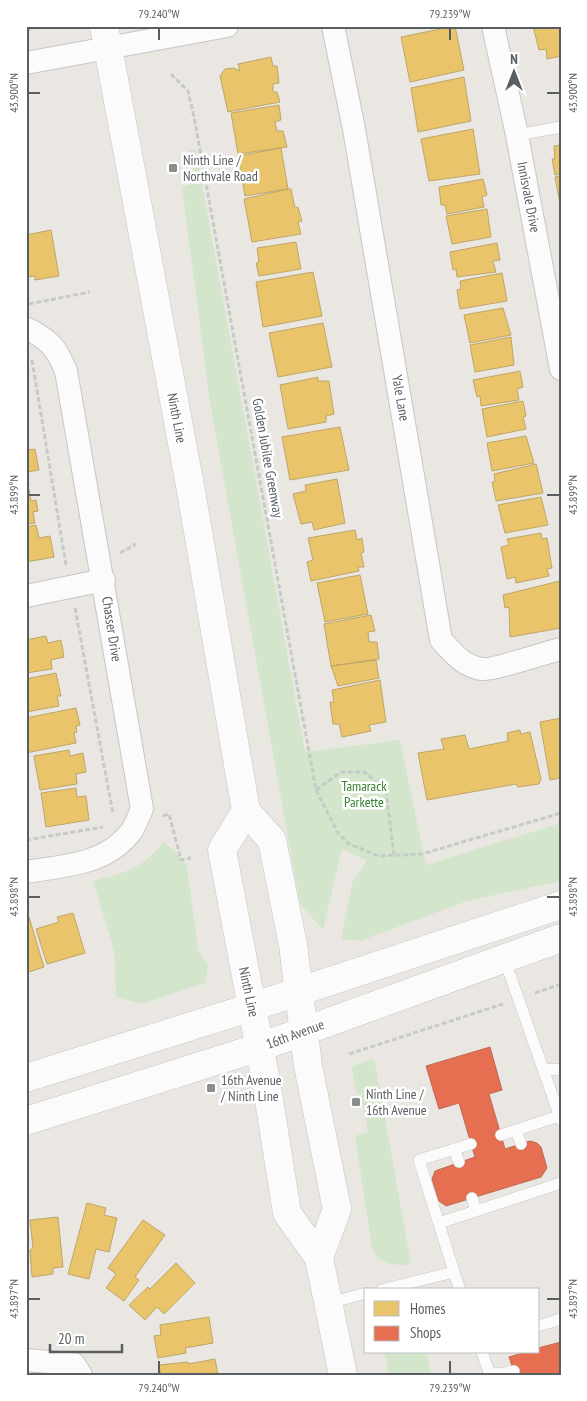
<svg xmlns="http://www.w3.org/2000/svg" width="587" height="1401" viewBox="0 0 587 1401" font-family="'PT Sans Narrow',sans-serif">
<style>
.green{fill:#d3e6cc}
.homes{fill:#e9c46a;stroke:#bea568}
.shops{fill:#e76f51;stroke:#bc6a56}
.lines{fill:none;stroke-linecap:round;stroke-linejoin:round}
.service-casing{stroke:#c6c6c5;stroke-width:12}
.minor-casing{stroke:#c6c6c5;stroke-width:24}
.secondary-casing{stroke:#c6c6c5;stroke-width:29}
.path{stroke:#c5cbc7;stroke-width:3;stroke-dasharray:5 2.5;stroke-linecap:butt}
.service{stroke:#fcfbfb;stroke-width:11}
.minor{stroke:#fcfbfb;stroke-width:22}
.secondary{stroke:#fcfbfb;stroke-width:28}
.ticks{fill:none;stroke:#585e62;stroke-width:2}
.poi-dot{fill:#8b8e8f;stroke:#fff;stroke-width:2}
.labels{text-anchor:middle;stroke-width:5;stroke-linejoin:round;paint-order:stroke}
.poi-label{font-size:14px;fill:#585e62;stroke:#fff;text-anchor:start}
.street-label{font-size:14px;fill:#585e62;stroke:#fff}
.park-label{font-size:14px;fill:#38822f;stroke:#fff}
.neatline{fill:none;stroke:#585e62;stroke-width:2}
.ticks-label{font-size:12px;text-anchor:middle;fill:#585e62}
</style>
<rect width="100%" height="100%" fill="#eae7e2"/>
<!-- green -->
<path class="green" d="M189,150h7l109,602 95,-12 26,125 135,-42v58l-94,20 -107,40 -19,-2 12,-59 14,-19 -25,-12 -19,81 -23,-26 -90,-501 -28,-216 14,-4z
M164,841l23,24 11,85 10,16 -3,17 -64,21 -25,-7 -2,-47 -21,-69c31,-8 51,-13 71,-40z
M372,1059l3,3 36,202c-20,3 -36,-1 -40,-22l-16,-106 13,-4 -7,-39 -5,1 -4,-27z
M385,1352h42l4,23h-43z"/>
<!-- homes -->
<path class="homes" d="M455,26l9,44 -54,12 -9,-45z
M533,26h28v30l-14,3 -1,-10 -7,1z
M271,57l2,9h4l2,17 -6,1v8h4l3,10 -52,10 -8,-36 5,-7 9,-1 6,3 -2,-7z
M464,77l7,44 -53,11 -7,-44z
M279,105l2,15 -6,2 2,9h6l4,16 -49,7 -7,-41z
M473,129l7,45 -51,7 -8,-42z
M561,145v29l-6,1 -3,-16h3l-1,-13z
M281,148l7,41 -43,7 -7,-40z
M561,176v28h-1l-5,-27z
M483,179l4,16 -5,2 2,10 -37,7 -2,-9h-4l-2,-18z
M288,189h3l4,19 3,-1 4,14 -4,1 3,12 -49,8 -8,-43z
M487,209l4,28 -39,7 -6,-28z
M51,230l8,46 -24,4v-4l-9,1v-42z
M296,242l5,27 -42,7 -3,-13 3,-1 -2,-14z
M497,243l3,17 -7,1 3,11 -39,5 -1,-8 -3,1 -3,-18z
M313,272l9,44 -59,11 -7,-45z
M502,273l5,28 -47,8 -3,-19 4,-1 -1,-8z
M503,308l8,27 -41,8 -6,-28z
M323,323l9,44 -54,10 -9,-44z
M511,337l3,28 -39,7 -5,-27z
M520,371l3,16 -6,2 2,11 -38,6 -1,-10 -3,1 -4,-17z
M318,377v4h11l5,33 -8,2v6l-38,7 -8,-44z
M523,401l3,15 -3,1 3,12 -39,8 -5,-28z
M340,427l9,43 -59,10 -8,-43z
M526,436l8,27 -42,8 -5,-28z
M35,449l4,21 -12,2 2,13h-3v-35z
M536,464l7,29 -47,8 -4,-19h3l-1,-8z
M337,479l8,44 -31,7 -2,-8 -11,2 -8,-30 13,-3 -1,-6z
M29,489l2,12 5,-1 2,11 -5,1 2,11 -9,1v-34z
M541,497l7,28 -43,8 -7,-28z
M36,525l3,13 11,-2 4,21 -28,5v-35z
M355,530l2,10 5,-2 2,14 -3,1 3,14h-6l1,4 -48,10 -4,-19 6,-2 -5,-22z
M541,533l1,6 5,-1 5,30 -5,1 2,7 -33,7 -1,-6 -8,2 -6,-32 8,-2 -2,-6z
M360,575l8,39 -43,8 -8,-39z
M560,581l1,47 -51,9 -1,-30 -4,1 -2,-13z
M371,615l4,16 -7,1 1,10h8l2,17 -48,7 -7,-42z
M46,636l2,7 13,-3 3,17 -13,3 1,9 -26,4v-33z
M376,660l3,18 -41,8 -7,-20z
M56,673l5,23h-4l2,10 -33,6v-33z
M380,680l6,42 -17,3 2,6 -29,6 -3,-13h-6l-3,-22h4l-2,-12z
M76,708l4,17 -4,1 1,6 -3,1 2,10 -50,10v-35z
M561,718v60l-11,2 -10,-58z
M520,730l1,4 9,-2 11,47 -2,5 -21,3 -2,-3 -89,16 -9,-47 26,-4 -3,-10 24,-4 4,14 39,-8 -1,-8z
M69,750l1,6 13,-3 3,19 -10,2 1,10 -37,6 -6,-34z
M76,788l1,9 9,-1 3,24 -43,7 -5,-34z
M73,913l12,40 -38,11 -11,-35 23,-7 -2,-5z
M29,917l15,50 -18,6v-55z
M87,1203l19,5 -2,7 13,3 -8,34 -13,-3 -7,30 -21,-5z
M58,1217l5,50 -10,1v6l-21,3 -2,-27 3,-2 -3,-28z
M143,1220l22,15 -30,42 4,3 -15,21 -18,-13 10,-14 -8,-6z
M176,1263l19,20 -31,31 -7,-7 -12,13 -16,-15 19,-18 2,2z
M209,1317l4,26 -28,5 1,5 -28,5 -4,-22 7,-1 -1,-10z
M215,1359l3,16h-57l-2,-10 29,-3v2z"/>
<!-- shops -->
<path class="shops" d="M490,1047l12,43 -13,4 16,55 25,-8 7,2 4,4 6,21 -6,9 -95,29 -7,-5 -7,-22 3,-8 40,-14 -16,-54 -20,6 -13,-43z
M561,1342v32l-46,1 -6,-18 17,-5h12v-4z"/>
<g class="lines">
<defs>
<path id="service" d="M517,135l44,-8
M504,958l57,162
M544,1070l17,-1
M516,1130l5,14
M501,1135l58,-19
M454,1149l5,13
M472,1198l4,13
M439,1223l122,-40
M454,1272l-35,-112 52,-16
M381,1290l73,-18 6,18
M329,1303l37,-10
M538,1326l23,-7
M482,1352l7,20 11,2 14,-3"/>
<path id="minor" d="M333,26l21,103 87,511c11,12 23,27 41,29 9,2 65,-17 79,-20
M493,26l24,109 44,234
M26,63l201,-37
M26,328c24,12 30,19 40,43l76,438c-4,8 -7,18 -12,24 -25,32 -68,33 -104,39
M26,596l78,-16
M26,1360l48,4 7,11"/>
<path id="secondary" d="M104,26l87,465 55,320 26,29 21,105 15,121 29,143 -18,49
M246,811l-24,39 44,231 21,132 32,45 24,117
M26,1078l226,-71 309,-102
M26,1121l234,-74 301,-109"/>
</defs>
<!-- service casing -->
<use href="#service" class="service-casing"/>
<!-- minor casing -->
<use href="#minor" class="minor-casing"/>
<!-- secondary casing -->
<use href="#secondary" class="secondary-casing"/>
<!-- path -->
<path class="path" d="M26,31l11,-5
M171,74l17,17 6,26 122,673 22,43 11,11 30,12 43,-2 139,-41
M29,304l61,-12
M32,360l34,205
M120,553l16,-9
M75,608l38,206
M316,790l25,-18h24l21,19 8,65
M163,816l6,-2 12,46 10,-2
M26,840l77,-13
M535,993l26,-9
M349,1054l154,-50"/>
<!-- service -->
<use href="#service" class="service"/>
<!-- minor -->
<use href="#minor" class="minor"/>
<!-- secondary -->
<use href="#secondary" class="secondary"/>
</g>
<!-- ticks -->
<path class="ticks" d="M159,28v12M450,28v12M28,93h12M547,93h13M28,495h12M547,495h13M28,897h12M547,897h13M28,1299h12M547,1299h13M159,1361v13M450,1361v13"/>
<!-- markers -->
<g class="poi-dot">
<rect x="168" y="163" width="10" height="10" rx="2.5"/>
<rect x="206" y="1083" width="10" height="10" rx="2.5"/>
<rect x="351" y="1097" width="10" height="10" rx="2.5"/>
</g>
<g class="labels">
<!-- poi labels -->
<g class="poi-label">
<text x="183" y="165">Ninth Line /<tspan x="183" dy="16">Northvale Road</tspan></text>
<text x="221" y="1085">16th Avenue<tspan x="221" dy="16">/ Ninth Line</tspan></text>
<text x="366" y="1099">Ninth Line /<tspan x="366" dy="16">16th Avenue</tspan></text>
</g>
<!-- street labels -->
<g class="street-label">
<text transform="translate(529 197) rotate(79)" y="5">Innisvale Drive</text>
<text transform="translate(401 398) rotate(80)" y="5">Yale Lane</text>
<text transform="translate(177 418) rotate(79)" y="5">Ninth Line</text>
<text transform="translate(268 458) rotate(80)" y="5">Golden Jubilee Greenway</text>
<text transform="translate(112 629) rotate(81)" y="5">Chasser Drive</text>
<text transform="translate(249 992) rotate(78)" y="5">Ninth Line</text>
<text transform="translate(295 1034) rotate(-20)" y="5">16th Avenue</text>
</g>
<!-- park labels -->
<g class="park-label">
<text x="364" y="791">Tamarack<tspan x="364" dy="16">Parkette</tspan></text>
</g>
</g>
<!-- border -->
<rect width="587" height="1401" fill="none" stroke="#ffffff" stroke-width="55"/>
<!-- legend -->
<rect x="364" y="1288" width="175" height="65" fill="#ffffff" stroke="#bcbfc0"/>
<rect x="374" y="1301" width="25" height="15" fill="#e9c46a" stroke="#bcbfc0"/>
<text x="410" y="1314" font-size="15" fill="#585e62">Homes</text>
<rect x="374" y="1326" width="25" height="15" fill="#e76f51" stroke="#bcbfc0"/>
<text x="410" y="1338" font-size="15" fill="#585e62">Shops</text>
<!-- north arrow -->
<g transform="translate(514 72)" stroke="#ffffff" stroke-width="4" paint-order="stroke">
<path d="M0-4L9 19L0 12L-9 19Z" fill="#585e62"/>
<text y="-8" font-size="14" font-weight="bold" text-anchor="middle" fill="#585e62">N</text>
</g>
<!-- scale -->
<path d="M50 1344v8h72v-8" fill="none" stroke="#585e62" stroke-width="2.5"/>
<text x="58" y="1344" font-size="15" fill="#585e62" stroke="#ffffff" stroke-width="4" paint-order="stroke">20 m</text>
<rect x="28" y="28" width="532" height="1346" class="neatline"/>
<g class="ticks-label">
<text x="159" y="18">79.240°W</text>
<text x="450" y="18">79.239°W</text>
<text transform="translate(14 93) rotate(-90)" y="4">43.900°N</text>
<text transform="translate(573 93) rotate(-90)" y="4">43.900°N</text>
<text transform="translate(14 495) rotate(-90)" y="4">43.899°N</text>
<text transform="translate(573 495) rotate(-90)" y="4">43.899°N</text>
<text transform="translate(14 897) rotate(-90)" y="4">43.898°N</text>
<text transform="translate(573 897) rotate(-90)" y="4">43.898°N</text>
<text transform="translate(14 1299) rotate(-90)" y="4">43.897°N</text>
<text transform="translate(573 1299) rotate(-90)" y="4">43.897°N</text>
<text x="159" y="1392">79.240°W</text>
<text x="450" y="1392">79.239°W</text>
</g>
</svg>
